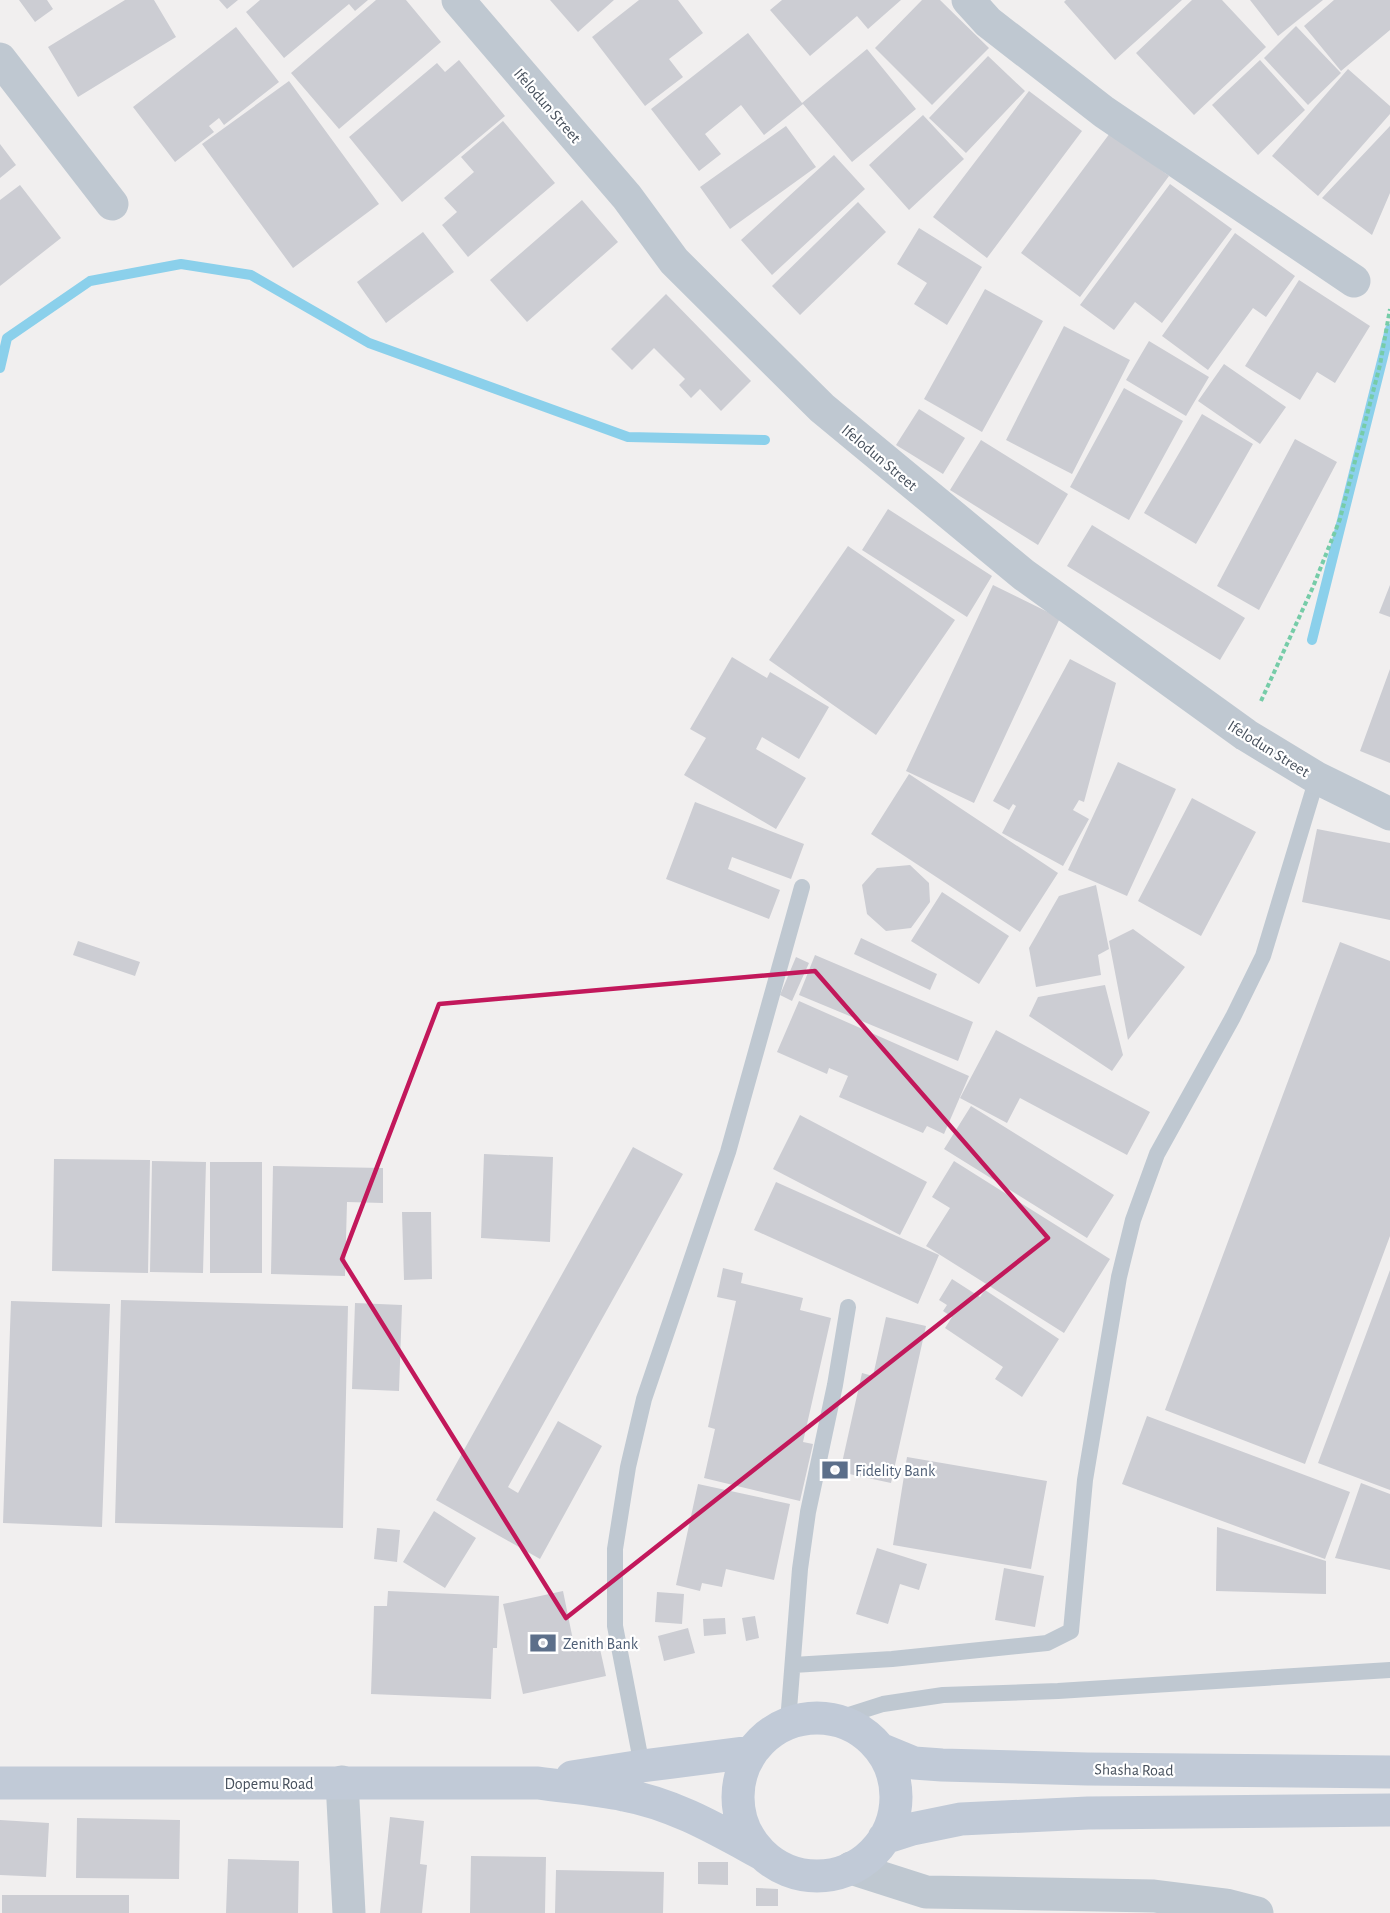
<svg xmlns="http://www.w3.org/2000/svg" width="1390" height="1913" viewBox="0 0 1390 1913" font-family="'Alegreya Sans',sans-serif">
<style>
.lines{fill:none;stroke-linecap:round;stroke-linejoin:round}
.stream{stroke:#8bd0eb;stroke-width:10}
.building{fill:#cccdd3}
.path{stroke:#76cca8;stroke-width:4;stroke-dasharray:4.5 3;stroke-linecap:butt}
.service{stroke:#bfc8d1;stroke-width:16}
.minor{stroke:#bfc8d1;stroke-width:33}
.secondary{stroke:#c1cad7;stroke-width:33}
.marked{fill:none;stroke:#c2185b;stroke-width:4.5;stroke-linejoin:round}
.labels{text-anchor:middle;stroke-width:4.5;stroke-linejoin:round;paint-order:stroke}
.street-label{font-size:16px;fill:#47505c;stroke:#fff}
.service-label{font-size:16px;fill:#4e5e75;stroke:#fff;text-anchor:start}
</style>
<rect width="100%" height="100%" fill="#f1efef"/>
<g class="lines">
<!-- stream -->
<path class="stream" d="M0,368l7,-30 83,-57 91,-17 70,11 118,68 259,94 137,3
M1312,640l78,-311"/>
</g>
<!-- building -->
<path class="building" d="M19,0h28l6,9 -18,13z
M125,0h29l22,37 -98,60 -30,-50z
M219,0h19l-11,9z
M260,0h108l-13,11 -6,-7 -65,54 -38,-46z
M376,0h30l35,42 -102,87 -48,-56z
M550,0h64l-36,32z
M639,0h39l25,33 -34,26 14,18 -38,29 -53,-69z
M782,0h119l-33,29 -11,-13 -47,40 -40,-46z
M922,0h18l49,48 -57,57 -57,-57z
M1066,0h116l-67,60 -51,-58z
M1192,0h30l44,47 -72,68 -58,-62z
M1250,0h73l-45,36z
M1334,0h56v30l-49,41 -37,-45z
M1296,26l45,47 -33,32 -44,-47z
M236,27l43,55 -55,43 -5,-7 -10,8 5,6 -39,30 -42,-55z
M748,33l54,70 65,-54 49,60 -64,53 -49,-58 -39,31 -23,-30 -36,29 16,20 -22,17 -48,-62z
M988,56l37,35 -59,62 -37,-35z
M459,60l46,56 -103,86 -53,-65 88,-74 8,9z
M1260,60l45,50 -47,45 -46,-50z
M1348,69l42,37v8l-72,82 -46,-40z
M289,81l90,123 -86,64 -91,-124z
M1029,91l53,40 -95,127 -54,-41z
M923,115l41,44 -55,51 -40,-45z
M503,121l52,62 -87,74 -26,-32 15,-13 -13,-14 30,-26 -13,-15z
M786,126l30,41 -86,62 -30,-42z
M1390,126v67l-18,42 -50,-37z
M1110,133l59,43 -89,121 -59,-44z
M0,144l16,21 -16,13z
M834,155l31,34 -93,86 -31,-35z
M1170,184l62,45 -70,94 -27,-21 -21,28 -34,-25z
M20,185l41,53 -61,48v-86z
M582,200l36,42 -91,80 -37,-42z
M858,202l28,30 -86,83 -28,-29z
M919,228l63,39 -35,58 -33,-21 13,-21 -30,-19z
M423,232l31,40 -68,51 -29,-41z
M1235,233l60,43 -29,41 -13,-9 -45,62 -46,-34z
M1299,280l71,46 -35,57 -18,-11 -17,28 -55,-34z
M985,289l58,32 -61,111 -58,-33z
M666,294l85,87 -30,30 -21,-22 -9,9 -12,-13 6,-6 -31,-31 -22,22 -21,-21z
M1064,326l66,34 -58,114 -66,-34z
M1149,341l60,36 -23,39 -60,-36z
M1224,364l62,43 -26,37 -62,-43z
M1124,388l59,33 -54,99 -59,-33z
M919,409l46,29 -22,36 -47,-29z
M1202,414l51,30 -57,100 -52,-31z
M1295,439l42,23 -78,148 -42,-24z
M981,440l87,54 -30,51 -88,-55z
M888,509l104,67 -25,41 -105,-67z
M1092,525l153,93 -25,42 -153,-94z
M848,546l107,74 -79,115 -107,-75z
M993,585l67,33 -86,185 -68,-32z
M1390,585v32l-11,-4z
M732,657l35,21 3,-6 59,35 -30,52 -37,-22 -6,12 50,29 -30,51 -92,-54 22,-37 -16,-9z
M1070,659l46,24 -32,119 -5,-2 -6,10 16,9 -26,47 -61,-33 14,-27 -3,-2 -4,6 -16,-9z
M1390,669v94l-30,-12z
M1118,762l58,27 -49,107 -59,-26z
M909,774l149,99 -38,59 -149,-98z
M1192,798l64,34 -55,104 -63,-35z
M695,802l109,42 -13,35 -59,-22 -4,12 52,21 -11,29 -103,-40z
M1317,829l73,14v77l-88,-18z
M910,865l19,18 1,19 -19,26 -25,3 -19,-17 -5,-29 15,-17z
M1096,885l13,64 -11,6 3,20 -65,12 -7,-39 30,-52z
M942,892l67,44 -30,48 -68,-43z
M1133,929l52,38 -57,73 -19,-99z
M861,938l76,36 -7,16 -76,-36z
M78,941l62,21 -5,14 -62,-21z
M1340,942l50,19v275l-85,228 -140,-54z
M815,955l158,67 -15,39 -159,-66z
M796,957l13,6 -17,38 -12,-6z
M1105,985l18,70 -11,16 -83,-55 9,-19z
M799,1001l170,75 -25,58 -17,-8 -4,7 -84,-36 9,-21 -19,-8 -2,6 -50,-22z
M996,1030l154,82 -23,43 -107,-57 -13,25 -47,-25z
M971,1106l143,89 -27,43 -143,-89z
M800,1115l127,67 -27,53 -127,-66z
M633,1147l50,27 -175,313 10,6 40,-72 44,25 -62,113 -104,-59z
M484,1154l69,3 -3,85 -69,-4z
M54,1159l96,1 -2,113 -96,-2z
M152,1161l54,1 -3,111 -53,-1z
M954,1161l156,98 -46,74 -138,-87 24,-38 -18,-11z
M210,1162h52v111h-52z
M273,1166l110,2v35l-36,-1 -2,74 -74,-2z
M776,1182l163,73 -21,49 -164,-74z
M402,1212h29l1,67 -28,1z
M723,1268l20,5 -2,10 62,15 -3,12 31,8 -28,124 10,2 -13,57 -96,-23 11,-49 -7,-2 28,-126 -19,-4z
M1390,1270v220l-72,-27z
M952,1279l28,18 5,-7 74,49 -37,58 -27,-18 8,-12 -58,-39 7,-11 -9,-6 4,-6 -8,-5z
M121,1300l227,6 -5,222 -228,-5z
M11,1301l99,3 -8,223 -99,-4z
M355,1303l47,2 -3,86 -47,-2z
M886,1317l40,9 -35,157 -51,-11 22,-99 11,3z
M1147,1416l203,76 -25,67 -203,-75z
M907,1457l140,24 -16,88 -138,-24z
M1361,1483l29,11v76l-55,-12z
M698,1484l92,20 -16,76 -48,-11 -4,18 -20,-4 -2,8 -24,-6z
M434,1511l42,27 -31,50 -42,-26z
M1217,1527l109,34v33l-110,-3z
M377,1528l23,2 -3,32 -23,-3z
M877,1548l50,16 -8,26 -19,-6 -12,40 -32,-10z
M1004,1568l40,8 -9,51 -40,-7z
M388,1591l111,5 -2,52h-4l-2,51 -120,-5 3,-88h13z
M563,1591l11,54 24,-5 8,36 -83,18 -20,-90z
M657,1592l27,2 -2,30 -27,-2z
M755,1616l4,22 -13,3 -4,-23z
M725,1618l1,16 -22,2 -1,-17z
M688,1628l7,25 -31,8 -6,-25z
M390,1817l34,4 -4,43 7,1 -5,48h-42z
M77,1818l103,2 -1,59 -103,-1z
M0,1820l49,3 -3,54 -46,-2z
M471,1856l75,1 -1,56h-75z
M228,1859l71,2 -1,52h-72z
M698,1862h30v23l-30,-1z
M556,1870l108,2 -1,41h-108z
M756,1888l22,1v17h-22z
M2,1895h127v18h-127z"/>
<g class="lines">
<!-- path -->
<path class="path" d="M1261,701l52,-114 27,-68 40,-154 10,-56"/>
<!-- service -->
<path class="service" d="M793,1665l99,-6 155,-16 24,-12 14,-151 34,-203 14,-57 24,-66 76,-137 30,-61 54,-178
M836,1719l47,-15 60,-9 115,-4 332,-21
M788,1722l12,-153 8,-57 27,-127 13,-78
M642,1766l-27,-140v-77l13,-82 16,-68 84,-247 74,-265"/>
<!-- minor -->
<path class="minor" d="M458,0l169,197 47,64 148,147 202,167 222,160 71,43 73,36
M968,0l20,22 116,90 250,169
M0,59l112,145
M342,1782l7,131
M851,1868l75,24 228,4 72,9 31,8"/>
<!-- secondary -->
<path class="secondary" d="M738 1797a79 79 0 1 1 158 0a79 79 0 1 1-158 0Z
M880,1749l34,14 28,2 145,4 303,3
M572,1777l70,-11 109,-14
M0,1783h538c28,4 58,6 86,12 50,9 94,35 138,59
M884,1838l28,-9 49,-10 127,-6 302,-3"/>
</g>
<!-- marked area -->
<path class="marked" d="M815,971l233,267 -482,380 -224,-359 97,-255z"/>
<!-- icons -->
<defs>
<symbol id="bank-bare" viewBox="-9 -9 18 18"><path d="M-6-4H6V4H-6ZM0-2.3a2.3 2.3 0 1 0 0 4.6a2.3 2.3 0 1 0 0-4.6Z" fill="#5c6f8a" stroke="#fff" stroke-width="2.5" paint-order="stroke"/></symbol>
</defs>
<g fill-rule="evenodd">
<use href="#bank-bare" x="816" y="1451" width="38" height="38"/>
<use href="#bank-bare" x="524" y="1624" width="38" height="38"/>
</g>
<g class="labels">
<!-- street labels -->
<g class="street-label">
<text transform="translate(548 105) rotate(49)" y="6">Ifelodun Street</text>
<text transform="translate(880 457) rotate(40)" y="6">Ifelodun Street</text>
<text transform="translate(1269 748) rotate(32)" y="6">Ifelodun Street</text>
<text transform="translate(1134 1769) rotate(1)" y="6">Shasha Road</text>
<text x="269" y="1789">Dopemu Road</text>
</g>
<!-- service labels -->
<g class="service-label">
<text x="855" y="1476">Fidelity Bank</text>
<text x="563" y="1649">Zenith Bank</text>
</g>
</g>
</svg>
